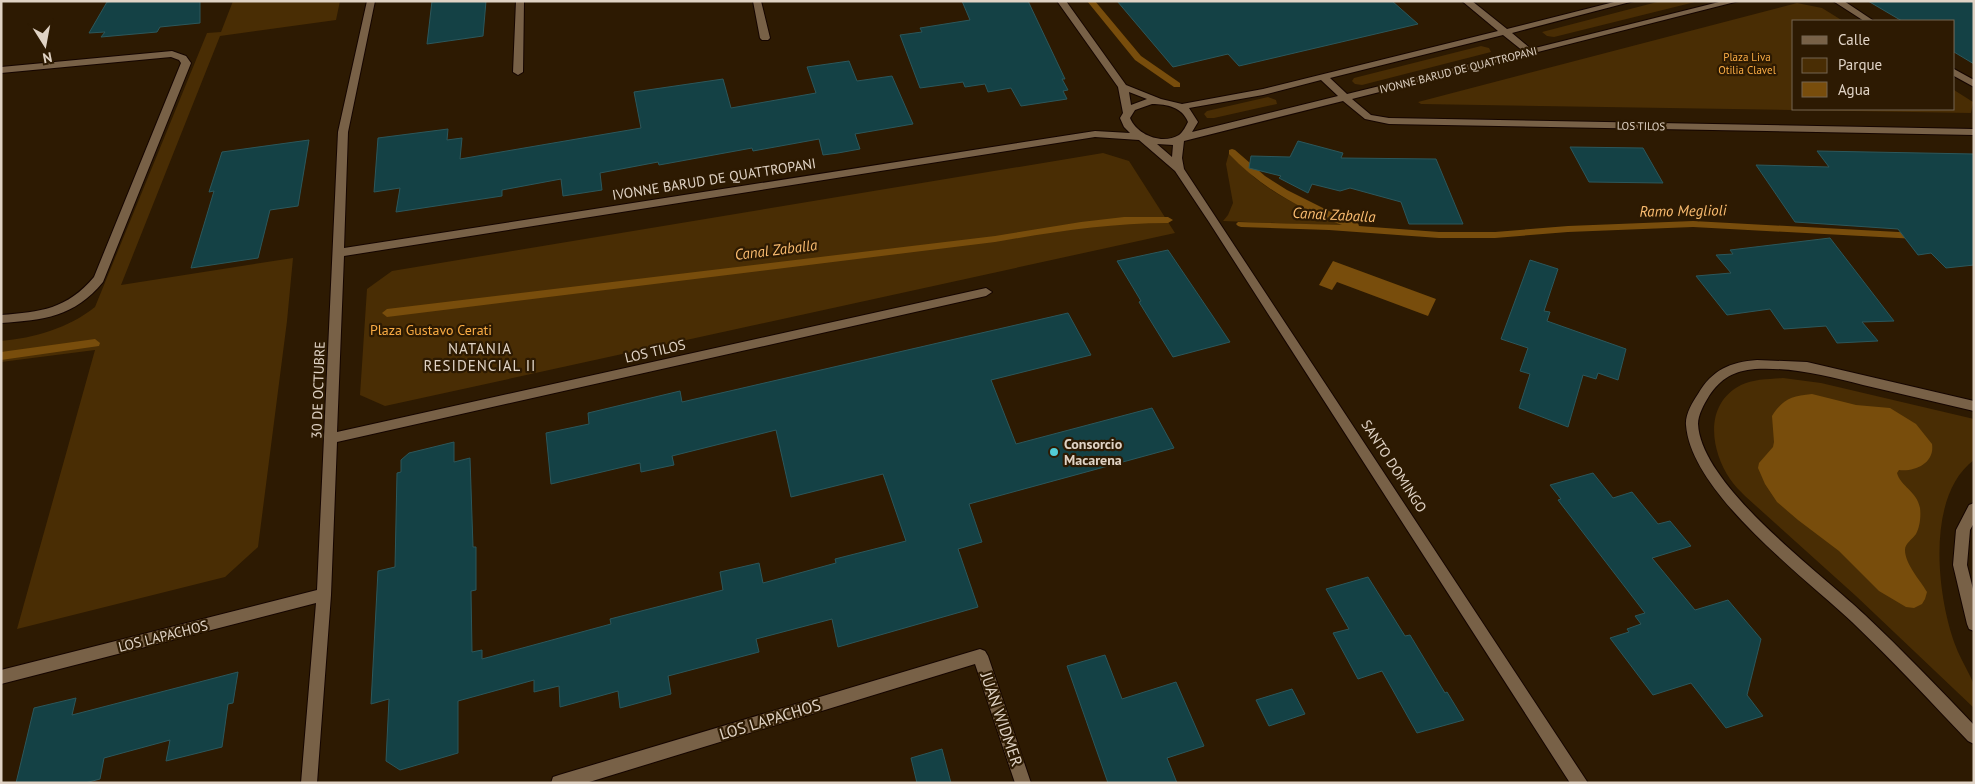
<svg xmlns="http://www.w3.org/2000/svg" width="1975" height="784" viewBox="0 0 1975 784" font-family="'PT Sans',sans-serif">
<style>
.green{fill:#492d04}
.water{fill:#784d0c}
.lines{fill:none;stroke-linecap:round;stroke-linejoin:round}
.stream{fill:#784d0c;fill-rule:evenodd}
.building{fill:#144145;stroke:#2c575b}
.minor-casing{stroke:#150500;stroke-width:2}
.minor{fill:#786147;fill-rule:evenodd}
.poi-dot{fill:#52ccd6;stroke:#2d1a02;stroke-width:2}
.labels{text-anchor:middle;stroke-width:4.5;stroke-linejoin:round;paint-order:stroke}
.far-park-label{font-size:11px;fill:#faac44;stroke:#2d1a02}
.far-street-label{font-size:11px;fill:#e0d3c5;stroke:#2d1a02}
.street-label{font-size:14px;fill:#e0d3c5;stroke:#2d1a02}
.park-label{font-size:14px;fill:#faac44;stroke:#2d1a02}
.poi-label{font-size:14px;font-weight:bold;fill:#e0d3c5;stroke:#2d1a02;text-anchor:start}
.water-label{font-size:15px;font-style:italic;fill:#fabc70;stroke:#2d1a02}
.neighbourhood-label{font-size:15px;letter-spacing:1px;fill:#e0d3c5;stroke:#2d1a02}
.near-street-label{font-size:16px;fill:#e0d3c5;stroke:#2d1a02}
</style>
<rect width="100%" height="100%" fill="#2d1a02"/>
<!-- green -->
<path class="green" d="M233,1h107l-4,19 -116,16 -99,249 172,-27 -6,63 -29,226 -33,30 -208,52 78,-279 -94,12v-21c33,-3 68,-13 94,-34l112,-274 14,-1z
M1661,1h38l-145,36 -7,-1 -5,-4z
M1797,3l25,5 21,13h-49v88h160v-19l19,12 -2,11 -550,-9 -3,-2z
M1481,46l8,2 2,4 -129,33 -7,-1 -3,-3 2,-3z
M1268,97l8,3 1,4 -63,14h-7l-3,-4 3,-3z
M1103,153l26,8 46,72 -790,173 -25,-11 7,-106 25,-18z
M1229,153c9,8 17,17 26,25 26,21 62,37 94,48l-126,-5 5,-6 5,-12 -7,-39z
M1783,378l38,5 153,36v41c-49,36 -37,138 -18,187 4,11 15,29 18,38 1,7 0,16 0,23l-118,-112 -111,-100c-5,-5 -11,-11 -15,-17 -20,-30 -26,-75 11,-94 12,-6 29,-6 42,-7z"/>
<!-- water -->
<path class="water" d="M1333,261l103,38 -8,17 -91,-34 -5,8 -13,-5z
M1812,394l44,11 34,3 26,16 16,20c3,19 -17,28 -33,26l-2,3c3,13 20,18 23,35 1,8 0,19 -4,26 -4,6 -11,9 -11,16 0,14 15,30 22,42l-2,7 -3,5 -8,4 -8,-1 -27,-16 -40,-40 -41,-31 -21,-18 -12,-18 -7,-16 1,-5 14,-16 1,-5 -2,-26c11,-17 19,-20 40,-22z"/>
<g class="lines">
<!-- stream -->
<path class="stream" d="M1087,1h8l46,55 39,27v4h-6l-39,-27z
M1232,149l3,1 30,26 22,14 48,24 23,9 1,3 80,6h56l73,-6 125,-5 224,12 5,3 -5,3 -224,-12 -125,5 -73,6h-56l-110,-8 -88,-3 -3,-1 -2,-2 2,-2 104,3c-41,-15 -83,-39 -113,-71v-4z
M1124,217h44l5,3 -5,3c-59,0 -115,9 -173,19l-608,75 -5,-4 5,-4 608,-73 86,-14z
M95,339l5,4 -1,3 -98,14v-8z"/>
</g>
<!-- building -->
<path class="building" d="M116,1h84v22l-40,4 -3,5 -56,5 4,-5 -16,1 18,-31z
M432,1h54l-3,35 -56,8z
M962,1h66l37,78h-3l6,11 -5,1 4,8 -46,7 -10,-18 -23,4 -3,-8 -20,3 -2,-5 -43,6 -20,-53 22,-3 -2,-4 50,-8z
M1117,1h275l26,23 -179,42 -11,-12 -55,13z
M1868,1h106v63l-20,-12v-31h-52z
M849,61l8,20 35,-5 21,48 -58,10 5,15 -22,4 -15,2 -4,-16 -66,12 -1,-3 -93,17 -1,-3 -58,11 2,17 -39,6 -2,-17 -59,11v6l-106,16 4,-24 -26,4 4,-54 70,-9 -1,11 15,-2 -2,21 181,-31 -7,-36 89,-13 8,29 85,-15 -9,-26z
M309,140l-11,66 -28,4 -12,48 -67,10 23,-77 -5,1 13,-40z
M1298,141l45,12 -2,5 95,1 27,65h-54l-8,-22 -51,-14 -10,3 -28,-7 -4,9 -29,-15 2,-2 -32,-8 2,-12 39,1z
M1570,147l73,1 20,35 -74,-1z
M1817,151l157,3v111l-28,3 -15,-15 -13,2 -20,-26 -103,-7 -39,-57 73,2z
M1830,238l64,83 -32,1 16,19 -41,2 -11,-17 -42,3 -14,-20 -43,6 -31,-39 35,-3 -15,-18 17,-1 -3,-4z
M1168,250l44,65 18,27 -57,15 -34,-55 2,-1 -24,-40z
M1530,260l28,9 -14,42 6,1 -3,9 79,28 -8,31 -20,-7 -2,6 -13,-4 -15,52 -49,-19 11,-34 -10,-3 8,-23 -27,-9z
M1068,313l23,42 -100,25 25,64 136,-36 22,40 -205,56 13,38 -24,7 20,58 -140,40 -6,-28 -76,20 3,13 -91,24 3,18 -51,14 -2,-17 -58,16 -1,-21 -25,6v-12l-76,21v52l-58,17 -14,-9 3,-62 -18,5 7,-133 17,-4 2,-94 4,-1v-12l8,-7 45,-11v20l16,-4 3,89h3v43l-5,1 1,61 10,-2v9l129,-35 -1,-5 113,-29 -3,-18 39,-9 4,20 73,-20 -1,-4 71,-18 -23,-67 -92,23 -15,-67 -104,26 2,9 -33,7 -1,-9 -89,21 -5,-51 43,-9 -1,-11 92,-22 2,11z
M1593,473l20,25 19,-6 26,32 12,-3 21,25 -39,12 43,52 33,-10 33,39 -14,56 16,21 -37,12 -35,-45 -38,12 -43,-57 19,-6 -2,-3 14,-5 -6,-8 10,-3 -87,-113 3,-1 -11,-14z
M1368,577l37,59 5,-1 35,58 2,-1 17,28 -47,13 -35,-62 -24,8 -25,-46 16,-4 -23,-40z
M1105,655l17,44 54,-17 28,64 -37,12 10,25h-69l-41,-117z
M238,672l-5,31 -5,1 -6,43 -56,14 4,-21 -66,18 -4,21 -15,4h-69l18,-75 42,-10 -4,17z
M1292,689l13,25 -36,12 -13,-26z
M942,749l9,34h-34l-6,-25z"/>
<g class="lines">
<defs>
<path id="minor" d="M367,1h8l-27,131 -4,116 751,-117 35,2 -6,-6 -4,-9 3,-5 -5,-26 -61,-86h9l60,84 35,14 21,5 81,-15 235,-58 -36,-30h10l35,28 111,-28h16l-122,32 19,16 192,-48h16l-387,98 19,16 18,3 585,11v6l-585,-11 -24,-5 -22,-18 -159,40 -2,17 2,11 404,614h-18l-361,-561 -34,-51 -36,-31 -44,-3 -751,119 -7,176 649,-144 6,4 -6,4 -649,146 -6,153 -14,188h-16l15,-180 -315,81v-14l316,-80 21,-458zM1503,35l20,16 -176,43 -17,-16zM1321,80l17,16 -146,36 6,-10 -9,-14 74,-13zM1129,92l18,7 -16,6zM1152,104c15,0 30,3 36,18 -2,4 -5,10 -9,13 -17,10 -42,0 -49,-17l5,-8zM1157,144l16,1 -1,12z
M516,1h8l-1,71 -5,3 -5,-3z
M753,1h8l9,37 -2,2h-6l-2,-2z
M1833,1h11l30,20h-10z
M172,51l14,5 5,7 -88,219c-29,35 -59,38 -102,41v-8c40,-3 66,-6 93,-38l87,-214 -2,-3 -8,-3 -170,16v-6z
M1954,69l20,11v7l-20,-11z
M1757,360l50,2 167,39v10c-37,-9 -74,-17 -111,-26 -35,-9 -71,-18 -108,-16 -21,2 -34,9 -46,27 -5,8 -11,19 -11,28 3,62 123,149 167,191 37,35 73,72 109,110v19l-6,-3c-38,-40 -76,-81 -116,-119 -48,-45 -161,-129 -166,-197 -1,-10 6,-22 12,-31 14,-24 32,-32 59,-34z
M1974,503v20l-4,7 -3,35 7,28v38l-5,-2 -2,-5 -14,-59 3,-35 13,-25z
M980,649l5,2 3,5 43,127h-16l-40,-119 -389,119h-35l2,-6 6,-2z"/>
</defs>
<!-- minor casing -->
<use href="#minor" class="minor-casing"/>
<!-- minor -->
<use href="#minor" class="minor"/>
</g>
<!-- markers -->
<circle class="poi-dot" cx="1054" cy="452" r="5"/>
<g class="labels">
<!-- far-park labels -->
<g class="far-park-label">
<text x="1747" y="61">Plaza Liva<tspan x="1747" dy="13">Otilia Clavel</tspan></text>
</g>
<!-- far-street labels -->
<g class="far-street-label">
<text transform="translate(1458 70) rotate(-14)" y="4">IVONNE BARUD DE QUATTROPANI</text>
<text transform="translate(1641 126) rotate(1)" y="4">LOS TILOS</text>
</g>
<!-- street labels -->
<g class="street-label">
<text transform="translate(714 179) rotate(-9)" y="5">IVONNE BARUD DE QUATTROPANI</text>
<text transform="translate(655 351) rotate(-13)" y="5">LOS TILOS</text>
<text transform="translate(318 390) rotate(-88)" y="5">30 DE OCTUBRE</text>
<text transform="translate(1394 466) rotate(57)" y="5">SANTO DOMINGO</text>
<text transform="translate(163 636) rotate(-14)" y="5">LOS LAPACHOS</text>
</g>
<!-- park labels -->
<g class="park-label">
<text x="431" y="335">Plaza Gustavo Cerati</text>
</g>
<!-- poi labels -->
<g class="poi-label">
<text x="1064" y="449">Consorcio<tspan x="1064" dy="16">Macarena</tspan></text>
</g>
<!-- water labels -->
<g class="water-label">
<text transform="translate(1683 211) rotate(-1)" y="5">Ramo Meglioli</text>
<text transform="translate(1334 215) rotate(3)" y="5">Canal Zaballa</text>
<text transform="translate(776 250) rotate(-7)" y="5">Canal Zaballa</text>
</g>
<!-- neighbourhood labels -->
<g class="neighbourhood-label">
<text x="480" y="354">NATANIA<tspan x="480" dy="17">RESIDENCIAL II</tspan></text>
</g>
<!-- near-street labels -->
<g class="near-street-label">
<text transform="translate(770 719) rotate(-17)" y="6">LOS LAPACHOS</text>
<text transform="translate(1002 719) rotate(71)" y="6">JUAN WIDMER</text>
</g>
</g>
<!-- border -->
<rect width="1975" height="784" fill="none" stroke="#e0d3c5" stroke-width="5"/>
<!-- legend -->
<rect x="1792" y="20" width="162" height="90" fill="#2d1a02" stroke="#756450"/>
<rect x="1802" y="36" width="25" height="8" fill="#786147" stroke="#756450"/>
<text x="1838" y="45" font-size="15" fill="#e0d3c5">Calle</text>
<rect x="1802" y="58" width="25" height="15" fill="#492d04" stroke="#756450"/>
<text x="1838" y="70" font-size="15" fill="#e0d3c5">Parque</text>
<rect x="1802" y="82" width="25" height="15" fill="#784d0c" stroke="#756450"/>
<text x="1838" y="95" font-size="15" fill="#e0d3c5">Agua</text>
<!-- north arrow -->
<g transform="translate(45 45) rotate(169)" stroke="#2d1a02" stroke-width="4" paint-order="stroke">
<path d="M0-4L9 19L0 12L-9 19Z" fill="#e0d3c5"/>
<text y="-8" font-size="14" font-weight="bold" text-anchor="middle" fill="#e0d3c5">N</text>
</g>
</svg>
